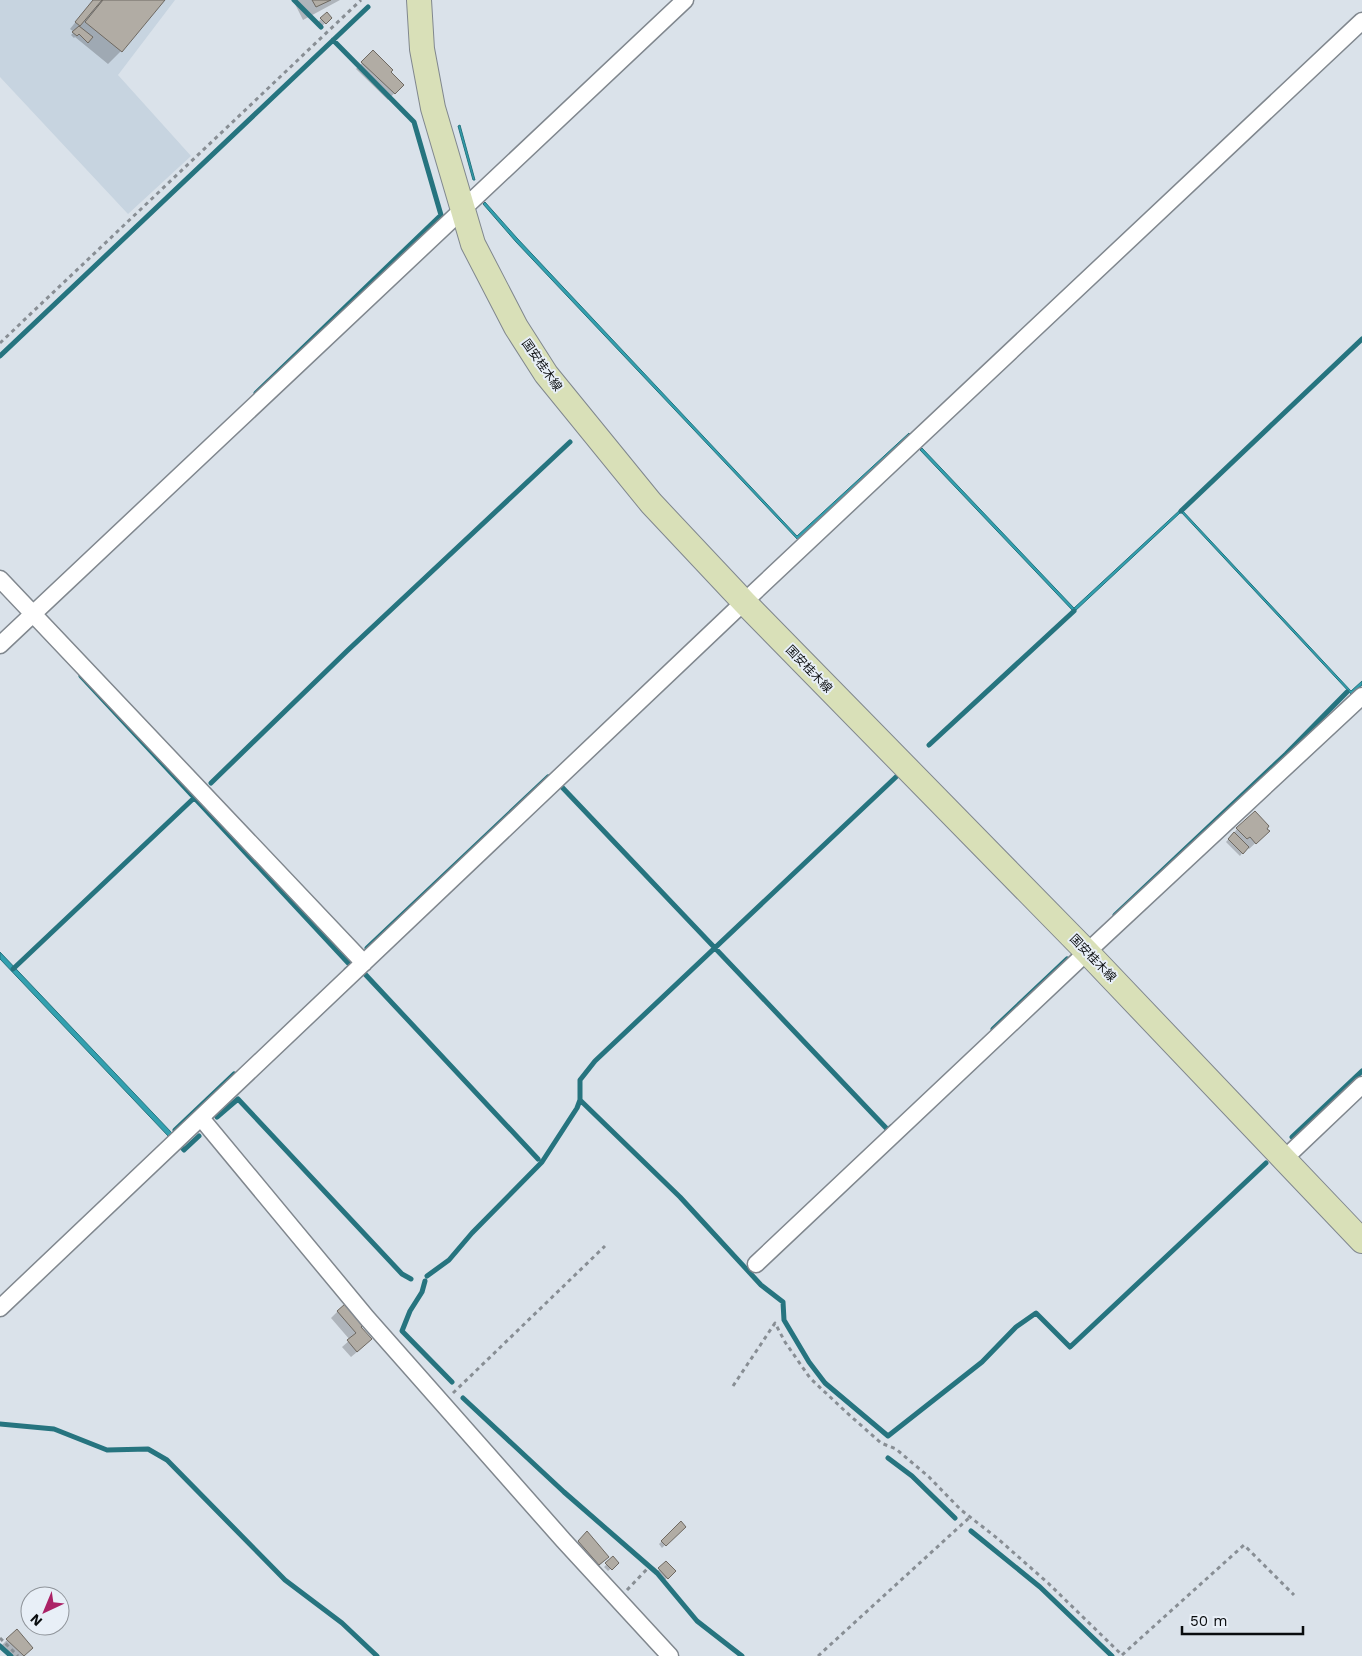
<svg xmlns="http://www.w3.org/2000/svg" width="1362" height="1656" viewBox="0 0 1362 1656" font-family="'Work Sans','Noto Sans JP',sans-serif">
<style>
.built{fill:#c7d4e0}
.water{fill:#32a0af;stroke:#26747f}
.shadow{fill:#0003}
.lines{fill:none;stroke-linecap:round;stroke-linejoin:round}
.stream{stroke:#26747f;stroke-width:5}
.building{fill:#b1aca4;stroke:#6e6962}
.minor-casing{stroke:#80878e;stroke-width:19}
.secondary-casing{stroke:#80878e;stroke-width:26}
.path{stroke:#888e94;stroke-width:3;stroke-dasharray:4 4;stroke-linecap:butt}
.minor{stroke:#fff;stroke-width:16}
.secondary{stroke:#d9e0b8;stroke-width:24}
.labels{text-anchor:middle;stroke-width:4;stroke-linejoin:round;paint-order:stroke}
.street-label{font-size:12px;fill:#090c0e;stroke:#e8eff7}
</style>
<rect width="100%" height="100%" fill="#dae2ea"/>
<!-- built -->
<path class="built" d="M0,0h175l-57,75 73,81 -63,58 -128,-137z"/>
<!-- water -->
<path class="water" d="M460,125l15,55h-2l-15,-54z
M485,202l32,36 280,298 112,-103 2,2 -113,105 -282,-298 -33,-38z
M922,448l152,160 107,-99 170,182 11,-10v4l-11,9 -170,-182 -107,100 -154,-162z
M0,952l172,181 -3,4 -169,-178z"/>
<!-- shadow -->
<path class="shadow" d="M93,0h70l-42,51 -13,13 -33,-27 -1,1 -3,-3 3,-3 -4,-3z
M293,0h47l-37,20z
M327,13l4,5 -9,8 -4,-4z
M373,52l16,20 13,13 -14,15 -32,-31z
M1237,829l25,8 -13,12 -2,-2 -7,9 -14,-14z
M344,1305l16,22 4,19 -13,11 -9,-10 8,-7 -19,-22z
M681,1522l3,4 -22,22 -3,-4z
M587,1533l15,30 -10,8 -20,-23z
M613,1558l4,5 -9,8 -4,-4z
M666,1562l8,9 -9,9 -8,-8z
M17,1630l15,18 -9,8h-11l-11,-10z"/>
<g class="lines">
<!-- stream -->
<path class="stream" d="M294,0l27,27
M0,356l368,-349
M256,393l185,-178 -27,-93 -81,-82
M1181,511l181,-172
M81,676l270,290 -5,4
M929,745l145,-134
M211,783l136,-132 223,-209
M560,785l328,345 3,-3
M1115,915l171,-161 61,-62
M367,948l181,-171
M13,969l181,-171
M364,973l174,186
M993,1029l74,-70
M580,1100l100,97 81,88 22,17 1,18 25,42 16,21 63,53 94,-74 34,-35 20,-14 34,34 196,-184
M217,1117l21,-18 164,175 9,5
M175,1130l59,-56
M1292,1137l70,-66
M180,1145l4,5 15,-14
M427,1276l22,-16 23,-27 70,-71 35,-54 3,-8v-20l15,-19 302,-285
M425,1281l-3,11 -12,19 -8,20 50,51
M463,1398l101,94 93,81 40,48 45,35
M0,1424l54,5 53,21 41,-1 19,11 118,120 57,43 35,33
M888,1458l24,18 43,42
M971,1531l69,56 72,69
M0,1646l11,10"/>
</g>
<!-- building -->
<path class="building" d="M93,0h9l-22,26 -5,-4z
M103,0h62l-43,52 -37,-30z
M312,0h19l-15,7z
M327,12l5,6 -6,6 -6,-6z
M79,26l14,11 -5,6 -9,-9 -2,2 -5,-4z
M373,50l20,20 -2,2 13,13 -9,9 -34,-32z
M1255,811l14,15 -2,3 3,2 -14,13 -6,-7 -3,2 -11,-11z
M1234,832l15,15 -6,7 -15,-15z
M345,1304l18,21 -2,2 11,12 -15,13 -10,-12 9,-7 -19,-22z
M681,1521l5,6 -20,19 -5,-5z
M587,1531l22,26 -10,8 -21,-24z
M613,1556l6,7 -7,7 -7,-7z
M666,1561l10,10 -8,8 -10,-11z
M17,1629l16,19 -9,8 -18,-17z"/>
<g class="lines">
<defs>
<path id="minor" d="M0,579l364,384
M0,645l685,-645
M201,1118l166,200 197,223 106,115
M1284,1159l78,-74
M756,1264l331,-312 275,-256
M0,1308l744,-706 618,-581"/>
<path id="secondary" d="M419,0l3,49 11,59 40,136 43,83 30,47 105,129 93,99 343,350 275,289"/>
</defs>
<!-- minor casing -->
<use href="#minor" class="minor-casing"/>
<!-- secondary casing -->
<use href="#secondary" class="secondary-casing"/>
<!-- path -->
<path class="path" d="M0,343l361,-343
M733,1386l42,-63 10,19 25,36 36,34 35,31 15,6 33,28 32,33 36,28 51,45 75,73
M453,1393l152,-147
M627,1590l21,-22
M0,1638l18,18
M1122,1655l122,-110 50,50
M818,1656l152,-139"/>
<!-- minor -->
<use href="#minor" class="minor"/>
<!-- secondary -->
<use href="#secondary" class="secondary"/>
</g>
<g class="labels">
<!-- street labels -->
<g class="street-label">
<text transform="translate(542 365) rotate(55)" y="4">国安桂木線</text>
<text transform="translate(809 669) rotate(46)" y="4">国安桂木線</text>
<text transform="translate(1093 958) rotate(46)" y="4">国安桂木線</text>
</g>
</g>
<!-- north arrow -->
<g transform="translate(45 1611) rotate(224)"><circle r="24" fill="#e8eff7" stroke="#8f949a"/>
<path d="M0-4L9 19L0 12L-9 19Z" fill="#ab2266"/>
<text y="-8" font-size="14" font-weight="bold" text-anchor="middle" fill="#090c0e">N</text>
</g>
<!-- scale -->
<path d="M1182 1626v8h121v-8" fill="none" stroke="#090c0e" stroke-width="2.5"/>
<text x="1190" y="1626" font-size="15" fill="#090c0e" stroke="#e8eff7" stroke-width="4" paint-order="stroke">50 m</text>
</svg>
